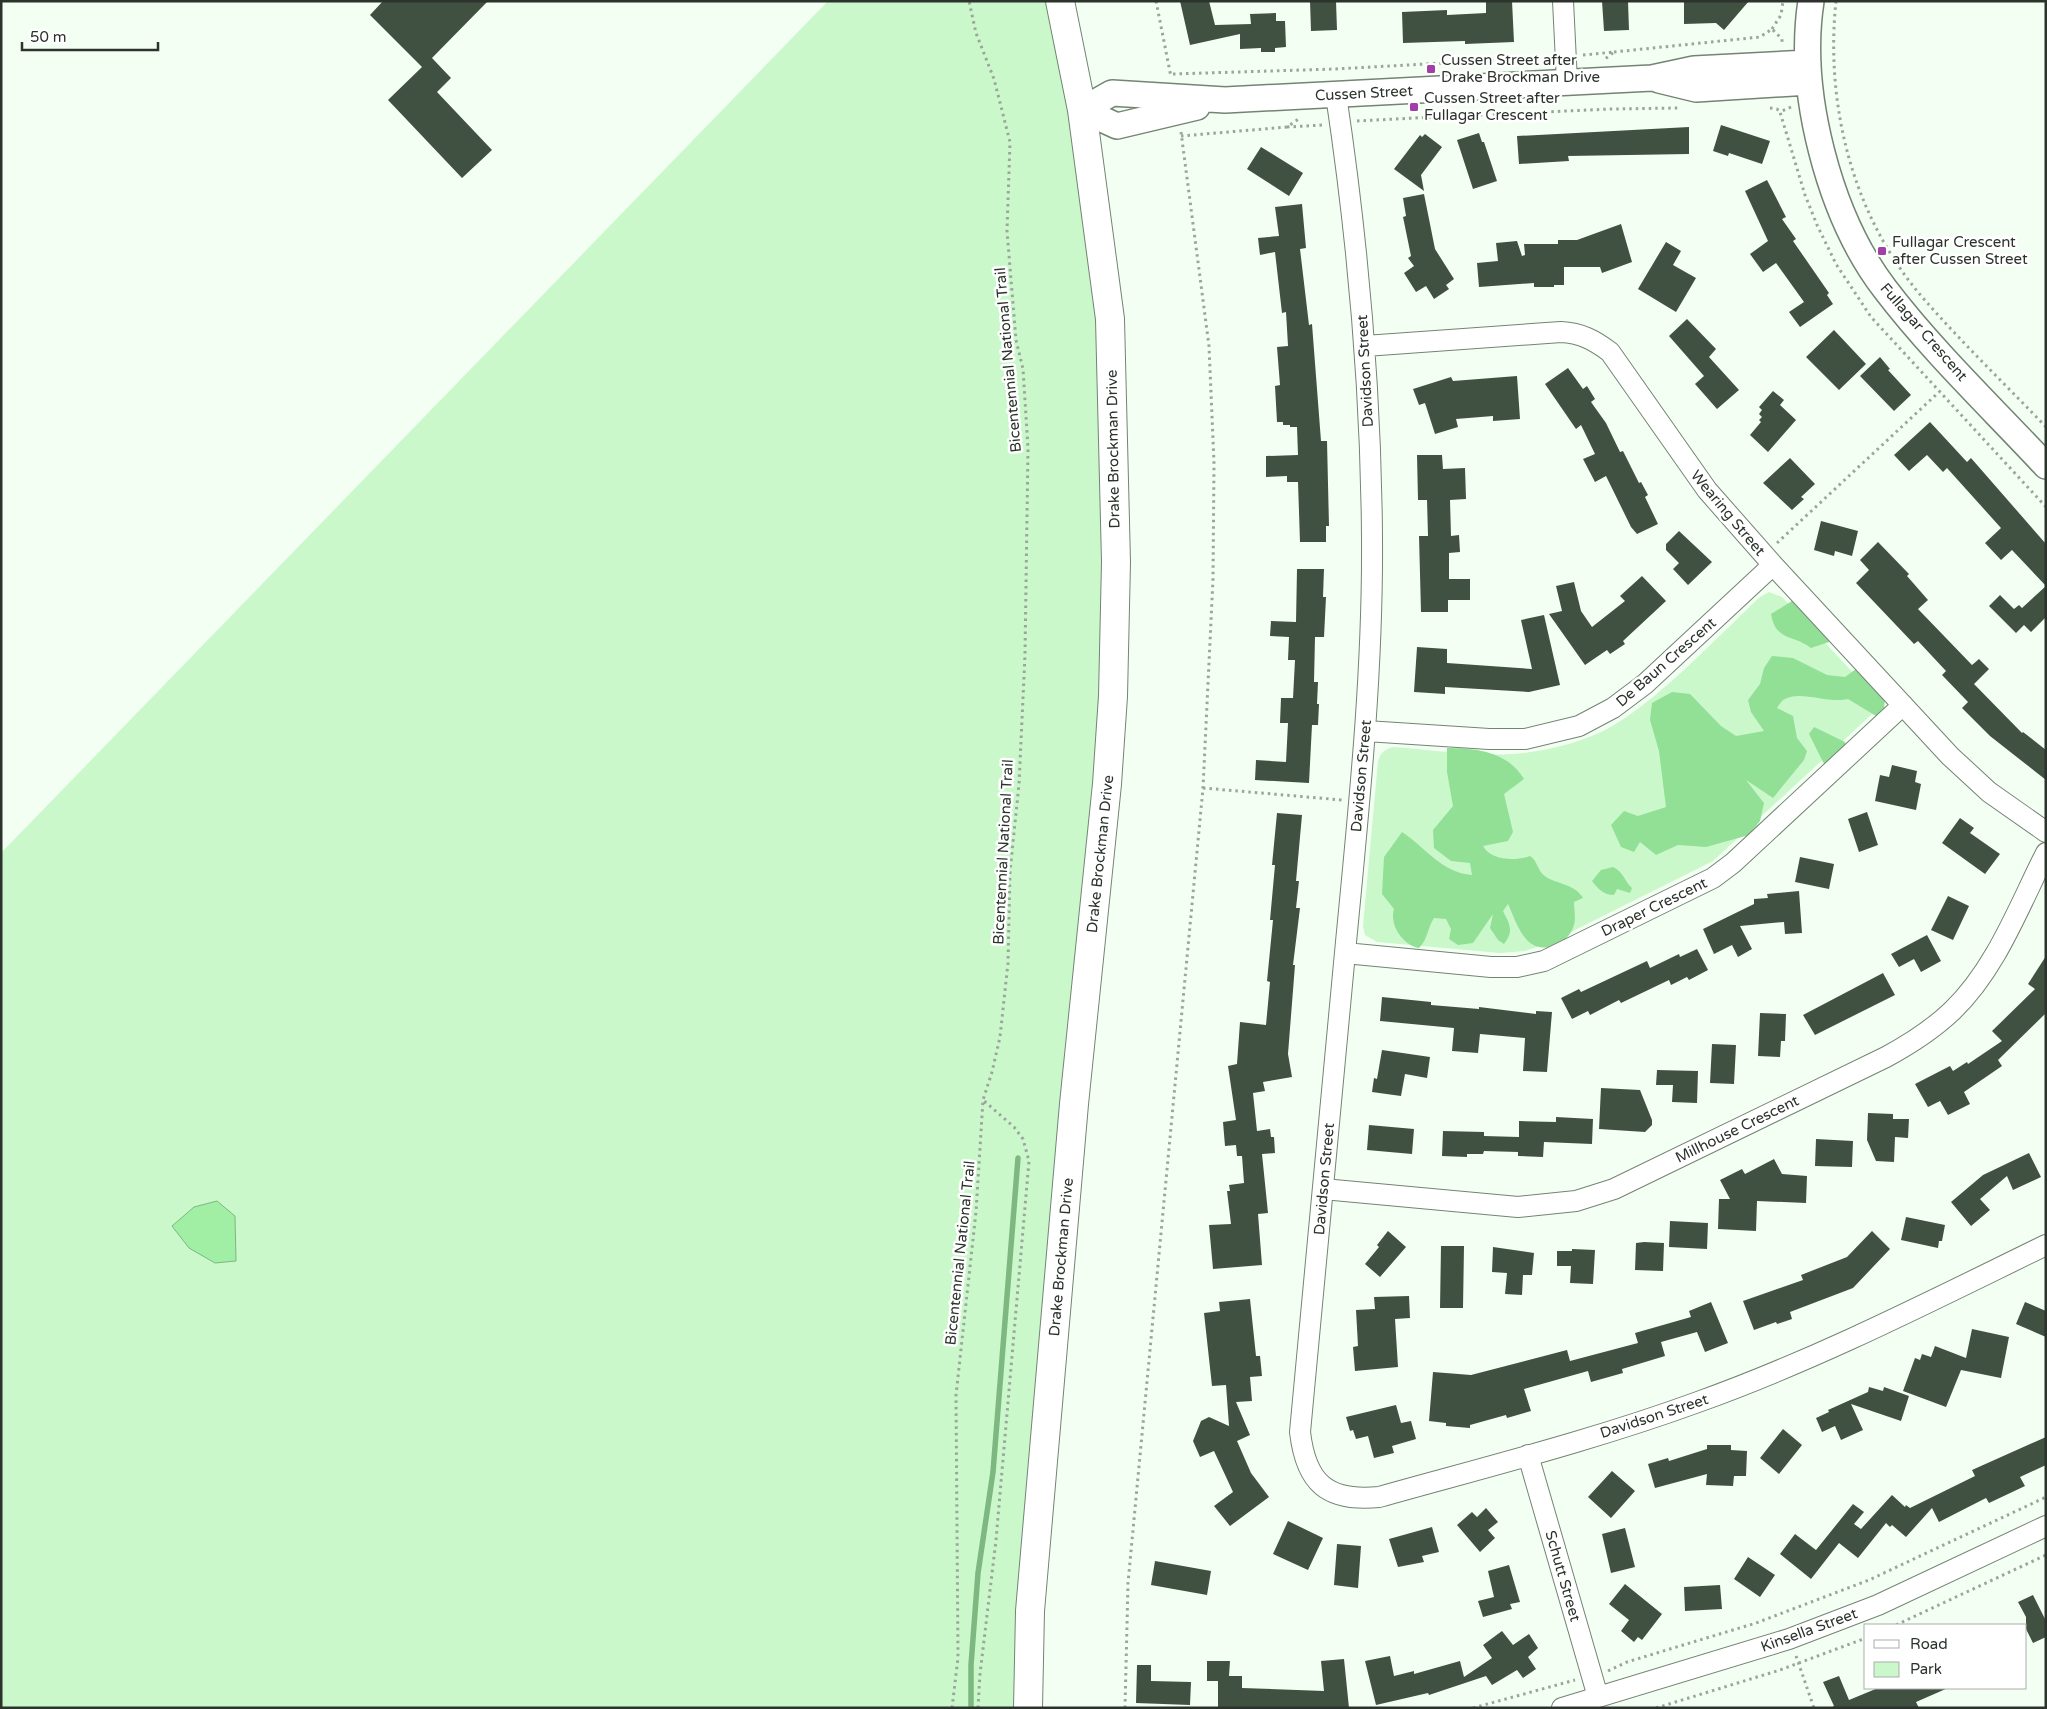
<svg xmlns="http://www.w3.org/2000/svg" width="2047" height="1709" viewBox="0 0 2047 1709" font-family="'Varela Round',sans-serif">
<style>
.green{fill:#caf8cb}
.forest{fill:#92e096}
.water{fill:#a1efa4;stroke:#7eb780}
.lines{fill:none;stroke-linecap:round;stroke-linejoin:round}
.stream{stroke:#7eb780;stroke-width:5.5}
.building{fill:#415141}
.minor-casing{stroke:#738473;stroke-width:22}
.tertiary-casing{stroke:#738473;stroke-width:28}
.secondary-casing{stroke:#738473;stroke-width:30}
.path{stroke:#9ca59c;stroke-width:3;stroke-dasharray:2.5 4;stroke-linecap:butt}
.minor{stroke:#fff;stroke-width:20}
.tertiary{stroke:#fff;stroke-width:25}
.secondary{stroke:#fff;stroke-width:28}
.poi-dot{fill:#a13fa7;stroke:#fff;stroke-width:2}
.labels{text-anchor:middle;stroke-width:5;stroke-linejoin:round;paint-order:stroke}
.poi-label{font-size:15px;fill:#2c332c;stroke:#fff;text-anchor:start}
.street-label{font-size:15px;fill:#2c332c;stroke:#fff}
</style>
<rect width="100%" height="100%" fill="#f3fff3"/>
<!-- green -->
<path class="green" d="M828,1h232l22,109 34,452 -88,1146h-1027v-855z
M1769,592l13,5 90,96 3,16 -4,6 -158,146 -164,82 -24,8 -25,2 -123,-11 -12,-7 -2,-9 15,-165c3,-9 7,-12 16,-14 42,3 88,11 130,6 31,-4 63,-12 90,-28 51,-31 102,-87 146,-128z"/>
<!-- forest -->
<path class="forest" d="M1795,599l40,37 -6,6 -18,6c-18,-14 -35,-6 -40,-34z
M1772,656l21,2 34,17 18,2 11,-8 29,30 -1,10 -8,7 -28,-17c-19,5 -48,-9 -63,0 -3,1 -6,6 -8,9l16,8 4,22 10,13 -3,9 -31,38 -27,-18 18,23 -4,18 -11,14 -43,12 -28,-2 -22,10 -16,-13 -6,10 -13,-5 -10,-22 13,-14 14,5 28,-9 -7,-56 -9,-31 2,-17 20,-11 18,2 31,32 15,10 28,-5 -13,-19 -3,-12 12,-16 4,-16z
M1814,727l31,15 1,4 -19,17 -3,1 -15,-30z
M1447,748c30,0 61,4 77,31l-20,15 9,38 -5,9 -25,5c8,15 33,15 47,10 8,5 7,15 16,21 12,7 30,8 37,21l-9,4c0,6 2,16 0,23 -6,21 -34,31 -48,14 -8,-9 -13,-24 -18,-35l-5,7c7,14 11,20 1,33l-6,-4 -8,-12 3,-14 -20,29 -15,2 -9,-6 2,-10 -5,-10 -12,-1c-7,11 -6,21 -15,30 -16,-3 -30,-23 -25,-39l-12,-15 2,-37 18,-25c23,15 40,41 70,43l-2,-12 -19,-2 -17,-13 -1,-18 20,-24 -6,-34z
M1613,867c11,5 11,14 19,21l-2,5 -13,-4 -3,6c-10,0 -16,-6 -22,-14l9,-11z"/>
<!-- water -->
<path class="water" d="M217,1201l18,15 1,45 -21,2 -26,-15 -17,-22 22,-19z"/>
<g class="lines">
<!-- stream -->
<path class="stream" d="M971,1708v-43l7,-92 15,-101 25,-314"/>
</g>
<!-- building -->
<path class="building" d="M383,1h105l-56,57 19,20 -14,14 55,58 -30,28 -74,-78 34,-33 -52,-52z
M1180,1h29l6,24 36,-1 -1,-10 26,-1v8h9l1,26 -11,1v4h-14v-4l-21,1v-15l-50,11z
M1310,1h26l1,29 -26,1z
M1486,1h26l2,41 -49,2v-3l-62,2 -1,-31 45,-2v5l39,-2z
M1602,1h26l1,29 -25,1z
M1684,1h65l-25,29 -8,-7 -32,1z
M1721,125l49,16 -8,23 -33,-11 -1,3 -15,-5z
M1689,127v27l-121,2 1,5 -50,3 -2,-28z
M1479,133l3,9h2l13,39 -24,8 -16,-49z
M1425,134l17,13 -21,28 3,16 -30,-22 26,-34 2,2z
M1261,147l42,26 -14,23 -42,-27z
M1767,180l19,37 -4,2 14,20 -3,2 36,52 -2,2 6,9 -33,23 -11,-15 15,-10 -28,-39 -13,9 -13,-18 18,-13 -23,-50z
M1424,194l11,55 19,30 -8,6 3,4 -15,10 -8,-13 -10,6 -12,-19 10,-7 -6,-8 3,-2 -8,-39 3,-1 -3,-18z
M1302,204l4,44 -6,1 9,76 3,-1 9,117h6l2,85h-3v16h-26l-2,-60h-11v-6l-21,1v-21l32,-1 -1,-28h-7v-2h-7v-3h-6l-2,-36 5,-1 -3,-38 11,-1 -2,-34 -4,1 -7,-61 -15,3 -2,-17 21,-2 -4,-29z
M1621,224l11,38 -30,11 -2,-6h-36v18h-10v2h-20v-4l-55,4 -2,-24 21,-2 -2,-18 21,-2 5,15 3,-1 -1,-11h34v-4h19z
M1666,242l15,9 -8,14 23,13 -20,34 -38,-23z
M1687,319l29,30 -7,8 30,33 -22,19 -22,-25 9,-8 -35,-40z
M1834,330l32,34 -27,26 -33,-33z
M1880,357l10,12 -2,1 23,25 -17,16 -34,-35z
M1568,368l15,21 4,-3 8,13 -4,3 15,21 14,29 3,-1 16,32 2,-1 7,13 -3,2 13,27 -21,10 -6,-7 -25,-51 -11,6 -12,-23 12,-5 -14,-29 -5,4 -31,-45z
M1517,376l3,43 -27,2v-5l-37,3 2,8 -23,7 -10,-31 -6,2 -6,-16 38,-12 2,4z
M1773,391l11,9 -4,5 16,15 -28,32 -18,-17 11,-13 -2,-2 3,-3 -3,-3 3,-4 -3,-3z
M1930,422l37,40 4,-4 75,86v73l-15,15 -7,-7 -8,8 -27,-27 11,-11 14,14 5,-4 3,3 24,-22 -34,-36 -11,10 -16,-17 16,-15 -54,-60 -4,4 -16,-17 -18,16 -15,-16z
M1417,455h25l1,14 22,-1 1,31 -16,1 1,36 8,-1 1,17 -11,1v26h21v21h-22v12h-27l-2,-76h9l-1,-36h-9z
M1790,458l25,26 -14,13 3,2 -12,11 -29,-27z
M1821,521l37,10 -6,25 -17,-5 -1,5 -20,-6z
M1679,531l33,31 -24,23 -15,-16 6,-6 -13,-13v-6z
M1878,542l31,32 -2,2 21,24 -10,9 54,56 7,-6 10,10 -15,15 48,49 1,-1 23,18v30l-56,-44 -28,-28 6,-6 -26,-27 4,-4 -28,-30 -4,3 -58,-61 13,-13 -9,-10z
M1297,569h27l-1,28h3l-2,40h-9l-1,45h4l-1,22h2l-1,21h-6l-3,58 -54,-3 1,-20 30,2 2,-39h-8l1,-25h12l2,-38h-7l1,-23 -19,-1 1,-15 25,1z
M1642,576l24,25 -43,40 2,3 -15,10 -3,-4 -22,15 -36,-51 13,-3 -6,-25 18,-4 7,29 11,16 33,-26 -5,-5z
M1544,615l16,70 -31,7 -84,-5v7l-31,-2 3,-45 30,2v14l85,6 -11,-49z
M1892,765l25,6 -2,11 6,2 -5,26 -41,-9 5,-26 9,2z
M1867,812l11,33 -19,7 -11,-33z
M1277,813l25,2 -6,66h3l-3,27h4l-7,57h2l-7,89 4,23 -29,5 2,9 -12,2 4,38 13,-2 1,8h3l1,16 -13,1 6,59 -10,1 4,51 -49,4 -4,-44 22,-1 -4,-33h3l-1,-6 15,-2 -2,-27h-5l-1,-11 -11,1 -2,-24 13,-2 -8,-54 9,-2 3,-42 26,3 4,-43 -3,-1 6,-61h-3l5,-55h-3z
M1960,818l14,10 -4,5 30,21 -15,20 -43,-31z
M1800,857l34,7 -5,25 -34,-7z
M1799,891l3,42 -17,1 -1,-12 -44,4 12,23 -14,8 -6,-12 -18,9 -11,-25 51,-25v-5l14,-1 -1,-4z
M1948,896l21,10 -16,34 -22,-10z
M1927,935l14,26 -20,11 -7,-13 -15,8 -8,-13z
M1697,949l11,21 -19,10 -2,-3 -16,8 -2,-5 -48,23 -2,-3 -29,15 -2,-4 -16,8 -11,-21 18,-9 2,3 17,-8 49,-23 3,7 29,-14 1,3z
M2046,956v57l-48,47 4,6 -38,26 6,12 -22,11 -8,-14 -12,6 -13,-23 35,-18 3,5 14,-9 1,2 34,-23 -10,-10 43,-42 -7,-5z
M1883,973l12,22 -80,40 -12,-20z
M1382,997l49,5v3l48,4v-2l57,7v-3l16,1 -5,60 -24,-1 2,-33 -45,-4 -2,19 -26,-2 2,-23 -74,-7z
M1760,1013l26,1 -1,27h-4l-1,16 -22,-1z
M1712,1044l24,1 -2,39 -24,-1z
M1382,1050l48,7 -3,21 -22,-4 -4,22 -29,-4 2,-14 3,1z
M1657,1070l41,1 -1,32 -25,-1 1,-17h-17z
M1601,1088l39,2 12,30v5l-7,7 -46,-3z
M1868,1113l25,1v5h16l-1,19 -13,-1 -1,25 -18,-1 -9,-21z
M1556,1117l37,2 -1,25 -48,-2 -1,15 -25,-1v-4l-34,-1 -1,3h-16v3l-25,-1 1,-25 41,1v4l35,1v-16l37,1z
M1369,1125l45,4 -2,25 -45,-4z
M1816,1139l37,2 -1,26 -37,-1z
M2029,1153l12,24 -28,13 -6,-14 -27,23 10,11 -19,16 -20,-24 32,-27z
M1774,1159l8,15 25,2 -1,27 -49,-2 -1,30 -38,-2 1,-30h11l-10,-19 22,-11 3,5z
M1906,1217l39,8 -3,16h-3l-1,7 -37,-8z
M1670,1221l38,2 -1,26 -38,-2z
M1388,1231l18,16 -26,30 -15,-13 14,-17 -2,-2z
M1872,1231l18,18 -37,39 -63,24 2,7 -15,5 -1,-2 -22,8 -11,-29 60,-21 -2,-5 46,-18z
M1644,1242l20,1 -1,28 -28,-1 1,-27z
M1441,1246h23l-1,62h-23z
M1493,1247l41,6 -2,22h-9l-1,20 -17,-1 2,-21 -15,-1z
M1572,1249l23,1 -2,34 -23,-1 1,-17h-14v-15h15z
M1409,1296l1,22 -15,1 3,48 -43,4 -2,-24 5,-1 -2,-36 19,-1 -1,-12z
M1250,1299l6,57h4l2,20 -12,1 2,24 -16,1 14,33 -13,6 14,32 18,24 -39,29 -16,-20 19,-14 -19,-41 -14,6 -7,-16 8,-20 8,-4 20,9 -3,-41 -14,1 -8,-73 16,-2 -1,-9z
M1711,1302l17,41 -23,9 -8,-20 -36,10 4,14 -43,13 1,4 -32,9 -3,-11 -64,18 7,22 -24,7 -1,-3 -36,10v3l-24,-2v-3l-17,-2 4,-49 38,3 96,-25 3,11 68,-18 -3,-10 56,-16 -2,-6z
M2025,1302l21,9v26l-30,-13z
M1972,1329l37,8 -8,41 -40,-8 -15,37 -43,-16 12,-33 5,2 2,-6 9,3 4,-11 31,12z
M1869,1387l14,4 1,-4 25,9 -8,25 -50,-17 12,26 -22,10 -6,-14 -13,6 -6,-14 13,-6 -1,-2 40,-18z
M1396,1405l5,18 10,-2 5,18 -24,7 2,7 -20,5 -6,-22 -12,3 -3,-9 -3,1 -4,-14z
M1783,1429l19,16 -23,29 -19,-16z
M2046,1437v28l-26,12 5,9 -36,17 -3,-5 -47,24 -7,-14 -26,29 -14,-12 -2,2 -4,-4 -28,35 -19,-15 -28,36 -31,-25 15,-20 21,16 37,-46 11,8 -10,12 7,5 31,-34 13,12 1,-2 4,3 65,-32 -3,-6z
M1707,1445h24v5l16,1 -1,25h-12l-1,10 -27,-1 1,-11 -52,14 -7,-24 20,-6 1,3 38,-12z
M1612,1471l23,20 -24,27 -23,-21z
M1486,1508l12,14 -10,8 7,8 -15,14 -23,-27 15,-13 5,5z
M1288,1521l35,17 -15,32 -35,-16z
M1432,1527l7,25 -17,4 2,6 -26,5 -9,-28z
M1625,1528l10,39 -24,6 -9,-39z
M1337,1544l24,2 -3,42 -24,-3z
M1748,1557l27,18 -15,22 -26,-18z
M1155,1561l56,10 -4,24 -56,-10z
M1509,1565l11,37 -10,2 2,5 -29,8 -5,-16 16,-4 -6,-26z
M1625,1584l37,30 -20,26 -4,-3 -4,5 -13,-11 8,-11 -20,-16z
M1720,1585l2,24 -37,2 -1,-24z
M2033,1595l13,26v16l-13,6 -7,-14v-12l-8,-15z
M1502,1631l11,14 16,-11 9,14 -10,9 8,12 -13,9 -6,-8 -25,15 -6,-9 -57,19 -1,-2 -52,12 -11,-44 25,-5 4,20 20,-5v3l46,-13 4,16 28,-19 -9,-13z
M1344,1659l5,49h-131v-27h-11v-20h23l-1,15h13v12l82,3 -3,-30z
M1137,1665h14v16l40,1 -1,23 -54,-2z
M1839,1676l10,24 29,-12h70l-32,14 3,6h-88l3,-2 -11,-24z"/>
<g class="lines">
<defs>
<path id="minor" d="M1563,1l4,81
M1336,95c22,147 35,294 36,443 1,135 -13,269 -26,404 -15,163 -30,326 -46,490 6,51 27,70 79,65 107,-30 215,-57 319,-95 120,-43 233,-101 348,-157
M1365,346l196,-14c20,1 33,8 49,20l97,138 66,75 177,191 39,36 57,40
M1366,731l123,8h36l54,-13 34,-18 32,-24 128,-119
M1345,953l146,14h26l27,-6 169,-83 20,-15 170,-158
M1323,1189l195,18 58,-6 38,-12 272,-132c24,-13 46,-27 66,-46 44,-42 67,-105 94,-158
M1528,1455l70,242
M1562,1708l227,-69 89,-34 168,-79"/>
<path id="tertiary" d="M1811,1c-14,91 18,215 74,288 48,63 107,119 161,177
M1659,80l37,9 113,-7
M1082,110l30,-17 113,7 427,-22 42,-9 114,-6
M1082,110l35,16 80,-19"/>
<path id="secondary" d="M1028,1708l2,-97 44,-507 33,-320 6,-88 3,-134 -6,-243 -28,-209 -22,-109"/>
</defs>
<!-- minor casing -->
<use href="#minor" class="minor-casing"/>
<!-- tertiary casing -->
<use href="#tertiary" class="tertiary-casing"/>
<!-- secondary casing -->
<use href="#secondary" class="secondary-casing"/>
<!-- path -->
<path class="path" d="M1156,1l15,76
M1836,1c-11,105 17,216 87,297 39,45 82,86 123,129
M1772,29l9,-14 2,-14
M1614,52l146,-15 12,-8 10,10v5
M1583,55l31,-3 -9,7
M1518,59l29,-2
M1173,74l162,-5 182,-10 6,4
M1791,107l-11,5 25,83 12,30 19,39 35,53 175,190
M1770,108l7,1 3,3
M1433,111l1,6 177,-8 68,-1
M1357,121l77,-4
M1287,127l36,-2
M1181,136l106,-9 13,-9
M1777,543l162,-151
M1203,788l139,12
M1896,1625l150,-70
M1796,1656l18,52
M1608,1671l19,-9 129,-39 113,-43 177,-83
M952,1708l6,-50 -2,-263 20,-183 7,-112 9,-28 8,-35 8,-74 2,-91 9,-88 6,-129 3,-207 -5,-79 -7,-29 -9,-109 3,-89 -16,-63 -18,-46 -7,-32
M978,1708l2,-34 16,-134 33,-379 -6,-22 -9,-12 -31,-27
M1125,1708l3,-125 75,-795 10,-209 1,-116 -5,-117 -28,-214
M1473,1708l102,-28
M1656,1708l124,-38 86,-32"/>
<!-- minor -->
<use href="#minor" class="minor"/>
<!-- tertiary -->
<use href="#tertiary" class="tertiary"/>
<!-- secondary -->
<use href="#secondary" class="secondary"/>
</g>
<!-- markers -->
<g class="poi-dot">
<rect x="1426" y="64" width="10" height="10" rx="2.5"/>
<rect x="1409" y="102" width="10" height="10" rx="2.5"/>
<rect x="1877" y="246" width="10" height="10" rx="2.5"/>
</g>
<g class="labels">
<!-- poi labels -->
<g class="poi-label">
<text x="1441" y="65">Cussen Street after<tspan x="1441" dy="17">Drake Brockman Drive</tspan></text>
<text x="1424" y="103">Cussen Street after<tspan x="1424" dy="17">Fullagar Crescent</tspan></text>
<text x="1892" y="247">Fullagar Crescent<tspan x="1892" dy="17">after Cussen Street</tspan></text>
</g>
<!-- street labels -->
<g class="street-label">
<text transform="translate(1364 93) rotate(-3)" y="5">Cussen Street</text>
<text transform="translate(1924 332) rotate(49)" y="5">Fullagar Crescent</text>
<text transform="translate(1008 360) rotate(-95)" y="5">Bicentennial National Trail</text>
<text transform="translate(1365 371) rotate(-93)" y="5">Davidson Street</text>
<text transform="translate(1113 449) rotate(-91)" y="5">Drake Brockman Drive</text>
<text transform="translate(1728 513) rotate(50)" y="5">Wearing Street</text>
<text transform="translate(1666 662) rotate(-41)" y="5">De Baun Crescent</text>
<text transform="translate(1361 776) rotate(-85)" y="5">Davidson Street</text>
<text transform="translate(1003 852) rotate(-87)" y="5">Bicentennial National Trail</text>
<text transform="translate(1100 854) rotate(-84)" y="5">Drake Brockman Drive</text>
<text transform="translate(1654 907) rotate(-26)" y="5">Draper Crescent</text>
<text transform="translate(1737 1129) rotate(-26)" y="5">Millhouse Crescent</text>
<text transform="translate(1324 1179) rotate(-85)" y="5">Davidson Street</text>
<text transform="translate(960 1253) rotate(-84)" y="5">Bicentennial National Trail</text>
<text transform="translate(1061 1257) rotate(-85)" y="5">Drake Brockman Drive</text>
<text transform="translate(1654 1416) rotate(-18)" y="5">Davidson Street</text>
<text transform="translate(1563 1576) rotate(74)" y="5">Schutt Street</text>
<text transform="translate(1809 1630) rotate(-20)" y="5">Kinsella Street</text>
</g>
</g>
<!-- border -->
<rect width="2047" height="1709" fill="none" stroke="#2c332c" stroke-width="5"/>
<!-- legend -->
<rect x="1864" y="1624" width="162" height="65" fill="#ffffff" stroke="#abadab"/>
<rect x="1874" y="1640" width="25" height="8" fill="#ffffff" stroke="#abadab"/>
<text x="1910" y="1649" font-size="15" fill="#2c332c">Road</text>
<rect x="1874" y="1662" width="25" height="15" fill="#caf8cb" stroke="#abadab"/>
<text x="1910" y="1674" font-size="15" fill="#2c332c">Park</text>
<!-- scale -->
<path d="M22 42v8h136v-8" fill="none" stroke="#2c332c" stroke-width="2.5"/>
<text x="30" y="42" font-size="15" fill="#2c332c" stroke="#ffffff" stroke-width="4" paint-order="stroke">50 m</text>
</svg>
